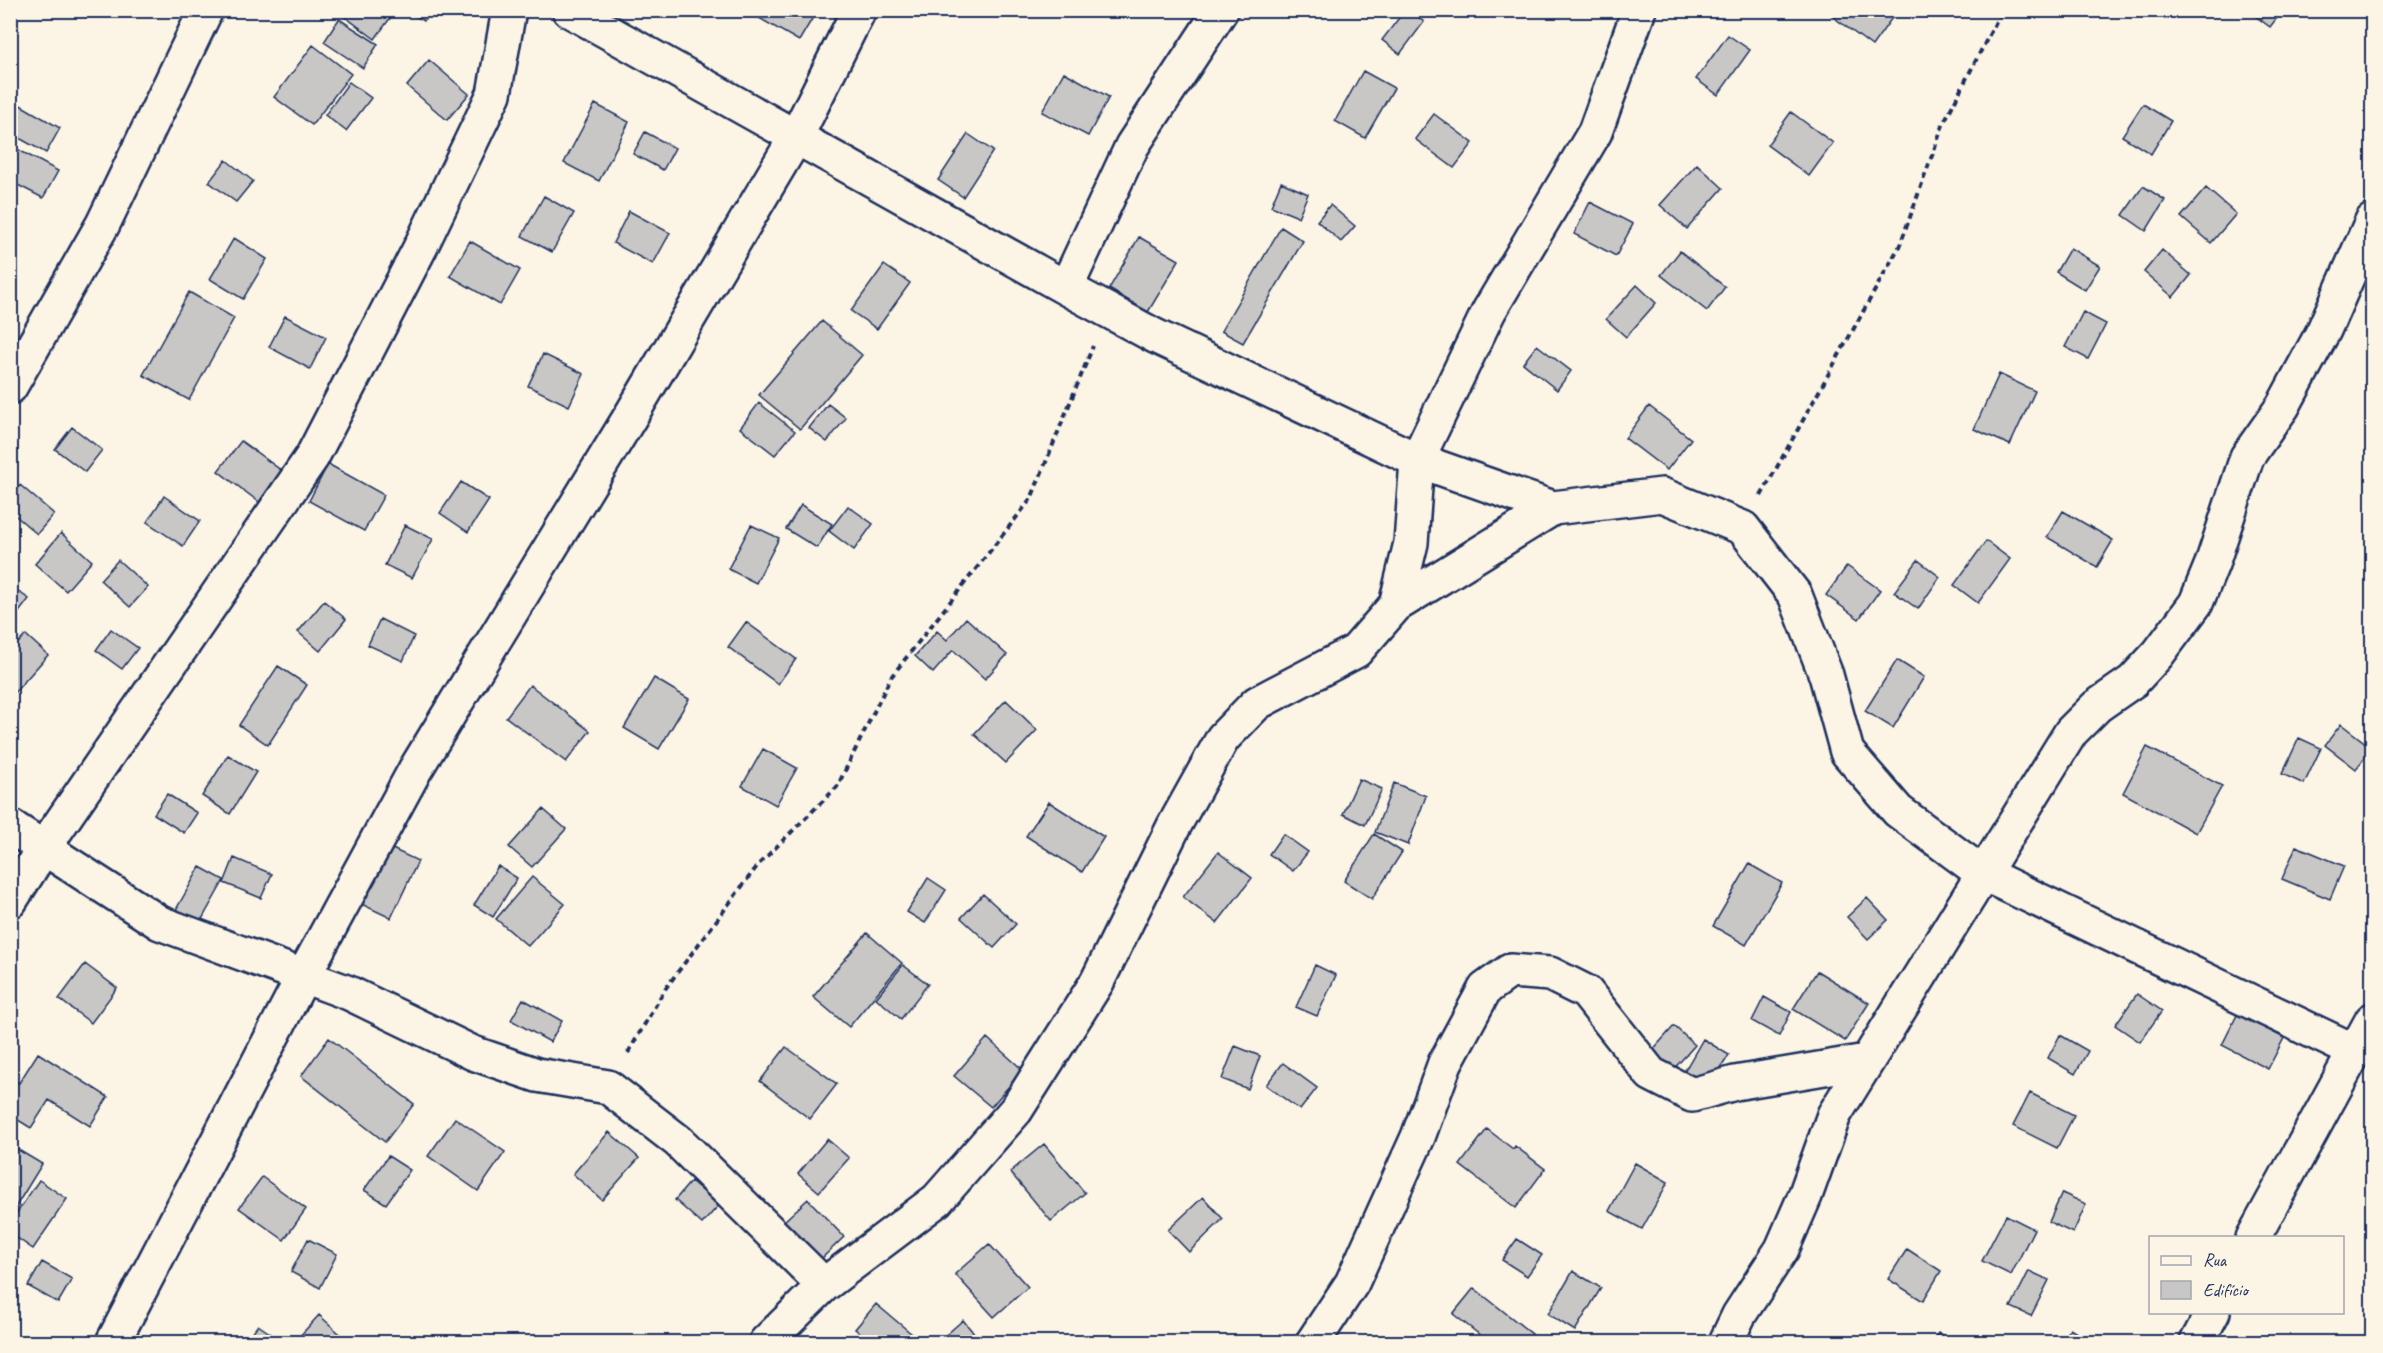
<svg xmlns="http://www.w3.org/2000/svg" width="2383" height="1353" viewBox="0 0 2383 1353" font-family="Caveat,sans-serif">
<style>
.building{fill:#c8c7c6;stroke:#1b2f5e;stroke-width:1.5}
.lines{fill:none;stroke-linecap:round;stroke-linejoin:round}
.street-casing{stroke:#1b2f5e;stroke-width:38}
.path{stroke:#1b2f5e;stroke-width:4;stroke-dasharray:6 4.5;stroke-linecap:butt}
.street{stroke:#fcf5e5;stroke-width:33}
</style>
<rect width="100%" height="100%" fill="#fcf5e5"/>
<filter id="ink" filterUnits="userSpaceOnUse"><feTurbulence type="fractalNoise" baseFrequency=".0167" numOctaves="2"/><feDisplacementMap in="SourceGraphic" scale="12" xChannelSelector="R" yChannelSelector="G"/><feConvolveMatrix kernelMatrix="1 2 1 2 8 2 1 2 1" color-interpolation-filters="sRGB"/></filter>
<g filter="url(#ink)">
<!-- building -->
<path class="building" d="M349,10h47l-21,29 -31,-23z
M405,10h25l-6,11z
M757,10h52l6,4 -16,27 -45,-26z
M1405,10h4l15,12 -24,32 -18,-14z
M1830,10h57l7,5 -22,31 -44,-33z
M2247,10h36l-13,17z
M339,19l39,25 -15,24 -39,-26z
M1728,35l22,15 -32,45 -22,-16z
M313,45l38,29 -39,51 -38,-28z
M429,60l40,34 -22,26 -40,-34z
M1363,71l31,17 -29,50 -30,-17z
M1064,72l45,25 -21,39 -46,-24z
M349,82l22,16 -25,33 -21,-16z
M10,99l50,29 -14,25 -36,-20z
M595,104l34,18 -30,59 -35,-18z
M2143,104l28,17 -20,33 -29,-18z
M1791,112l42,31 -24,33 -42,-31z
M1434,114l39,29 -19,25 -39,-29z
M645,132l30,16 -12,22 -30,-16z
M968,134l25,17 -30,46 -25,-17z
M15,148l43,23 -15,27 -33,-17v-26z
M226,160l27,21 -17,21 -27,-20z
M1697,164l26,24 -36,41 -27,-24z
M1281,182l27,12 -10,23 -27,-11z
M2143,186l22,14 -19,31 -23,-16z
M2206,188l30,26 -25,29 -30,-26z
M544,196l30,17 -22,39 -30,-16z
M1590,202l43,22 -17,32 -42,-22z
M1330,205l25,21 -14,16 -24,-21z
M629,211l41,22 -17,31 -40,-21z
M1281,227l22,14 -60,102 -22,-12z
M1139,237l40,23 -31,52 -39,-23z
M234,238l33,21 -24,40 -33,-20z
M470,241l50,29 -20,35 -50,-29z
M2070,248l30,18 -15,24 -29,-18z
M2162,250l29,25 -18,22 -29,-25z
M1680,251l45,36 -18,24 -46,-36z
M884,265l26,18 -33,46 -26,-18z
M1637,285l19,18 -30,34 -20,-18z
M189,292l45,26 -45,82 -46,-25z
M2083,312l23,12 -18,35 -23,-12z
M285,316l41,21 -16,32 -41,-22z
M822,321l40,34 -62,74 -41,-34z
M1537,345l34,26 -14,19 -34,-27z
M543,354l41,20 -15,32 -41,-20z
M1999,374l36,17 -25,54 -36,-16z
M759,403l36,28 -20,24 -35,-27z
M828,404l18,14 -19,24 -18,-14z
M1649,406l42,33 -24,31 -42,-32z
M72,427l30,23 -17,22 -30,-23z
M241,441l41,30 -23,31 -41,-31z
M328,464l56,31 -20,36 -55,-30z
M461,482l28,18 -21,32 -28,-19z
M20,485l34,29 -17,20 -27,-23v-15z
M164,496l36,25 -17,25 -36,-24z
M801,505l31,19 -15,24 -31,-19z
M848,506l25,18 -19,26 -25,-19z
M2063,511l50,29 -16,27 -50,-30z
M405,525l28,14 -21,39 -27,-13z
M751,525l28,13 -23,45 -28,-14z
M61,533l31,28 -26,30 -31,-27z
M1986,541l24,18 -32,44 -24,-18z
M118,560l30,27 -18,20 -30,-27z
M1918,560l22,17 -22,32 -24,-17z
M1847,566l33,24 -21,29 -33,-24z
M10,586l19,13 -19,25z
M324,601l22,18 -26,32 -22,-19z
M966,618l41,37 -22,24 -32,-29 -20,23 -18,-17 22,-25 10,9z
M380,619l34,17 -11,25 -35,-16z
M746,622l50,37 -18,25 -50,-37z
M111,629l27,19 -16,21 -26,-19z
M26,635l22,20 -33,37 -5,-4v-37z
M1897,660l27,17 -31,51 -28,-17z
M278,666l29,19 -39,60 -29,-20z
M654,678l35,21 -30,50 -35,-21z
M530,685l60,46 -24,31 -60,-45z
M1006,700l31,30 -31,33 -32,-29z
M2341,724l31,24 -16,21 -31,-24z
M2299,738l22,10 -17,36 -22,-10z
M2147,747l75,39 -26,47 -73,-40z
M763,749l34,19 -21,37 -34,-19z
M228,755l28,17 -26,42 -28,-18z
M1359,779l23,10 -17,36 -22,-11z
M1394,783l32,13 -18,49 -33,-13z
M167,794l30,19 -13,20 -30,-19z
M1049,802l55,35 -22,35 -56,-36z
M543,809l23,20 -34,38 -23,-20z
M1283,834l25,18 -15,19 -24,-17z
M1374,834l28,18 -30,47 -28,-18z
M386,846l32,15 -27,57 -32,-15z
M2296,846l48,20 -14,33 -48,-20z
M1218,852l34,26 -35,45 -34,-26z
M234,858l38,16 -11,24 -37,-15z
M1749,864l33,19 -36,62 -33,-19z
M498,866l19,12 -24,39 -19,-12z
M200,867l24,13 -27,48 -24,-13z
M532,877l33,27 -37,42 -32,-27z
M928,878l18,12 -21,33 -18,-11z
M983,894l33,30 -22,24 -33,-30z
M1867,898l21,22 -20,19 -21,-22z
M867,933l35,30 -53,64 -36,-30z
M85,964l32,24 -26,35 -32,-24z
M903,965l25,19 -27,35 -25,-21z
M1315,965l21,10 -19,41 -21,-9z
M1817,971l52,32 -24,38 -52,-32z
M2137,994l25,17 -22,31 -25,-17z
M1764,997l27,15 -12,24 -27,-15z
M523,999l39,22 -12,21 -39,-22z
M2238,1013l46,25 -16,31 -46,-24z
M1674,1026l21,19 -23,26 -21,-19z
M2060,1035l28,16 -13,23 -27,-16z
M329,1038l85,66 -29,38 -84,-66z
M987,1038l36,32 -32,37 -37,-31z
M1703,1039l26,16 -20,32 -25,-15z
M1235,1046l25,10 -12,33 -26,-10z
M786,1047l51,37 -27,35 -50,-38z
M38,1053l70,44 -18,29 -41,-26 -18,28 -21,-13v-37l9,5z
M1283,1063l34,25 -17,22 -34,-25z
M2030,1093l44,22 -17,33 -44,-22z
M455,1118l50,34 -27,39 -50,-35z
M1487,1129l26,20 2,-3 30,23 -29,39 -56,-43z
M609,1132l30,26 -37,42 -29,-26z
M827,1139l22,19 -30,34 -21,-18z
M1044,1144l41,49 -34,28 -41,-49z
M10,1145l32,19 -32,52z
M388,1156l22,14 -24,34 -22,-14z
M1635,1163l33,19 -26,47 -33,-18z
M262,1177l44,32 -22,31 -45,-32z
M39,1180l28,19 -34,50 -23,-16v-10z
M691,1181l28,24 -17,19 -27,-24z
M2062,1193l24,11 -13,29 -24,-11z
M1203,1197l20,22 -34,33 -21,-22z
M808,1199l36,38 -25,24 -36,-39z
M2006,1215l28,14 -23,46 -29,-14z
M308,1239l29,15 -17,34 -29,-16z
M1517,1239l25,16 -15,21 -25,-16z
M989,1244l39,43 -34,30 -39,-43z
M1907,1249l34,22 -18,30 -35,-22z
M42,1262l30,17 -14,24 -30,-17z
M1573,1271l28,17 -26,43 -27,-17z
M2029,1271l20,9 -18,36 -20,-9z
M1474,1288l58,46 -6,8h-37l-36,-28z
M876,1304l36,30 -7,8h-35l-15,-13z
M319,1315l30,27h-44l-6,-5z
M963,1320l18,22h-43z
M258,1325l25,17h-38z
M2070,1329l21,13h-29z
M1938,1333l18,9h-23z"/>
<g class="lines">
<defs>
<path id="street" d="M569,10l497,278 89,48 262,124 136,48
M1066,288l66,-142 89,-136
M10,387l93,-163 103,-214
M1396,605l15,-62 6,-83 72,-149 106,-179 44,-122
M10,826l150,97 189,70 124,60 64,22 71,12 70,54 146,144
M10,901l33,-52 269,-392 108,-209 74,-154 15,-84
M2253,1238l119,-218
M113,1342l191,-367 111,-205 215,-353 166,-280 63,-127
M766,1342l58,-57 113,-85 79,-90 81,-128 77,-156 49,-88 34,-35 99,-52 40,-46 157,-97 109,-13 81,33 52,67 31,80 21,77 51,59 84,62 372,178
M1313,1342l39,-59 66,-146 27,-74 40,-74 25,-18 40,3 36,18 65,82 41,21 43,-12 131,-22
M1726,1342l13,-27 43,-66 23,-53 29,-81 237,-383 26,-26 36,-25 25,-27 38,-51 16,-39 35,-107 36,-51 41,-76 48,-109
M2197,1342l16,-30"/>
</defs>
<!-- street casing -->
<use href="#street" class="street-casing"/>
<!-- path -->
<path class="path" d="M1761,496l139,-251 44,-123 58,-112
M628,1053l37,-64 93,-124 79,-78 54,-110 140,-178 62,-153"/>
<!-- street -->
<use href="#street" class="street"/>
</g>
</g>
<!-- margin -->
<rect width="2383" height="1353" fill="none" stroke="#fcf5e5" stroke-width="36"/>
<rect x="18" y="18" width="2347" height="1317" fill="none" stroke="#1b2f5e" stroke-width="2" filter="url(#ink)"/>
<!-- legend -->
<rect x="2149" y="1236" width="195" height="78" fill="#fcf5e5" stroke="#a2a6af" stroke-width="1.5"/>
<rect x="2161" y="1256" width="30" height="9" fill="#fcf5e5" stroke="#a2a6af" stroke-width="1.5"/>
<text x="2203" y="1266" font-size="18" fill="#1b2f5e">Rua</text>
<rect x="2161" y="1281" width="30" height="18" fill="#c8c7c6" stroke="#a2a6af" stroke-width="1.5"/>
<text x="2203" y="1296" font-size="18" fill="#1b2f5e">Edifício</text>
</svg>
